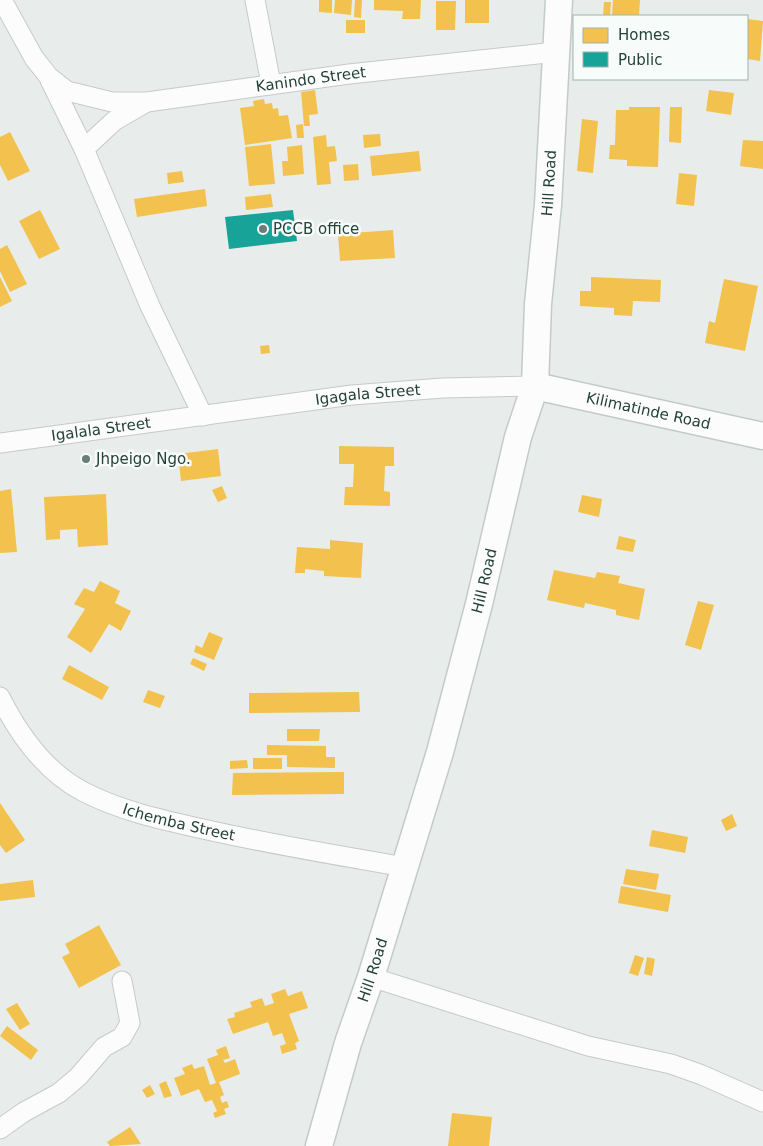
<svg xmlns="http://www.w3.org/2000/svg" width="763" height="1146" viewBox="0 0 763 1146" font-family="'DejaVu Sans',sans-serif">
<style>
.homes{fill:#f2c14e}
.public{fill:#17a398}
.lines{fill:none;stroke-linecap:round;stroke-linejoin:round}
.street-casing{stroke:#c5cac8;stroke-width:21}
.secondary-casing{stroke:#c3cbc8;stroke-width:29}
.street{stroke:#fcfcfc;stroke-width:19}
.secondary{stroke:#fcfcfc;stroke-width:26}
.poi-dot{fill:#697e78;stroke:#f7fbf9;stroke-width:2}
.labels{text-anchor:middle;stroke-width:5;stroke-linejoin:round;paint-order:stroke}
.street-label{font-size:15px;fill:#24423a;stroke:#f7fbf9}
.poi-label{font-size:15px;fill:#24423a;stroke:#f7fbf9;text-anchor:start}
</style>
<rect width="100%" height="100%" fill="#e8edeb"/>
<!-- homes -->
<path class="homes" d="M319,0h13v13l-13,-1z
M335,0h17l-1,15 -17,-2z
M355,0h7l-1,18 -7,-1z
M374,0h47l-1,19h-18l1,-8 -29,-1z
M465,0h24v23h-24z
M613,0h27l-1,16h-27z
M436,1h20l-1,29h-19z
M604,2h7l-1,14h-7z
M747,19l16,2 -3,40 -13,-2z
M346,20h19v13h-19z
M315,90l3,24 -9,1 1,11h-6l-3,-34z
M709,90l25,3 -3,22 -25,-4z
M264,99l1,5 7,-1 1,6 5,-1 1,8 9,-1 4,23 -47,7 -5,-37 14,-2 -1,-5z
M629,107h31l-2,60 -31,-1v-6l-18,-1 1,-14h5l1,-35h13z
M670,107h12l-1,36 -12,-1z
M582,119l16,2 -5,52 -16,-2z
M303,124l1,14h-7l-1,-13z
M10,132l20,39 -22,10 -8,-16v-28z
M380,134l1,12 -17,2 -1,-13z
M326,135l1,12 8,-1 2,15 -8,1 2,22 -14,1 -4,-48z
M743,140l20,1v28l-23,-3z
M271,144l4,40 -26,2 -4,-39z
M302,145l2,29 -21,2 -1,-15h6l-1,-14z
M419,151l2,20 -49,5 -2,-20z
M358,164l1,16 -15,1 -1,-16z
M182,171l2,11 -16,2 -1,-11z
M679,173l18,2 -3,31 -18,-2z
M205,189l2,17 -70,11 -3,-18z
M271,194l2,13 -27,3 -1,-13z
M40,210l20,39 -21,10 -20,-38z
M393,230l2,28 -55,3 -2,-27z
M7,245l20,39 -17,8 -10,-21v-22z
M0,277l12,24 -12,6z
M591,277l70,3 -1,22 -27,-1 -1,15 -18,-1v-7l-34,-2v-15h11z
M724,279l34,7 -13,65 -40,-8 4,-22 6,2z
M269,345l1,8 -9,1 -1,-8z
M339,446l55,1v19h-9l-1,25 6,1v14l-46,-1 1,-18h8l1,-23h-15z
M218,449l3,27 -40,5 -3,-27z
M222,486l5,12 -9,4 -6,-12z
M11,489l6,63 -17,1v-62z
M106,494l2,51 -30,2 -1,-18 -17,1v9l-14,1 -2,-43z
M582,495l20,4 -3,18 -21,-5z
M619,536l17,4 -3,12 -17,-3z
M330,540l33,3 -2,35 -37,-2v-5l-19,-2v4h-10l2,-26 33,2z
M554,570l41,8 2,-6 23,4 -2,7 27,6 -6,31 -23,-5v-5l-31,-7 -1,5 -37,-8z
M100,581l20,10 -5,12 16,8 -10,20 -12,-7 -18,29 -24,-16 18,-28 -11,-5 10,-16 10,4z
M698,601l16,4 -13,45 -16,-5z
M209,632l14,6 -9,22 -20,-8 2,-7 6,3z
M193,658l14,6 -3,7 -14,-7z
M69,665l40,22 -7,13 -40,-21z
M148,690l17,6 -5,12 -17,-6z
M359,692l1,20 -111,1v-20z
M287,729h33l-1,12h-32z
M267,745l59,1v11h9v11l-48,-1v-12h-20z
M253,758h29v11h-29z
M247,760l1,8 -18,1v-8z
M344,772v22l-112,1 1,-22z
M0,803l25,37 -19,13 -6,-8z
M732,814l5,12 -11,5 -5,-11z
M652,830l36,7 -3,16 -36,-7z
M626,869l33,5 -3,16 -33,-6z
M33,880l2,17 -35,4v-17z
M621,886l50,9 -3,17 -50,-9z
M99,925l22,40 -42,23 -17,-31 8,-4 -5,-9z
M635,955l9,3 -6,18 -9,-3z
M647,957l8,2 -3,17 -8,-2z
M285,989l3,7 14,-5 6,17 -19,6 10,27 -4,2 2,6 -15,5 -2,-8 6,-2 -4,-11 -9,3 -5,-14 -35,12 -6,-15 8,-2 -1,-4 18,-6 -2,-5 12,-4 3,8 9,-3 -3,-9z
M17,1003l13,21 -10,6 -14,-21z
M7,1026l31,24 -7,10 -31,-24z
M226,1046l4,12 -7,2 2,3 10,-4 5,15 -21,8 5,13 -4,2 2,6 5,-2 2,6 -5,2 2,5 -11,4 -2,-5 4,-2 -5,-11 -7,2 -6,-13 -18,7 -7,-18 11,-4 -3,-6 10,-4 2,5 10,-3 6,19 6,-2 -9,-24 11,-4 -2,-5z
M166,1081l6,15 -8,2 -5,-14z
M150,1085l5,9 -8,4 -5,-8z
M452,1113l40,4 -3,29h-41z
M130,1127l11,17 -31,2 -3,-4z"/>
<!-- public -->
<path class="public" d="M293,210l4,31 -68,8 -4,-32z"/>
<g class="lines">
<defs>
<g id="street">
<path id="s1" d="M2,0l32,58 15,19 18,14 45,11h35l202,-28 207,-22"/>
<path d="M255,0l16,84"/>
<path d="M50,80l34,69 66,157 53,110"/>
<path d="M84,149l30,-28 31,-18"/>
<path id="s2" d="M0,443l352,-48 91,-7 92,-2"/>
<path id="s3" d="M0,697c19,38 45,75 84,95 37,19 79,28 119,37 66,15 134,26 201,38"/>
<path d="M371,977l217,69 83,18 31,11 61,27"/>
<path d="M0,1129l24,-17 35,-19 19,-16 26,-30 18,-10 8,-14 -8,-42"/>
</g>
<g id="secondary">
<path id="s4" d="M535,386l228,50"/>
<path id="s5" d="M319,1146l29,-103 23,-66 69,-225 39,-148 39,-167 17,-51 3,-82 10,-99 11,-205"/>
</g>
</defs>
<!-- street casing -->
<use href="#street" class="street-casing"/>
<!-- secondary casing -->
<use href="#secondary" class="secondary-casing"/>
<!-- street -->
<use href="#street" class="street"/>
<!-- secondary -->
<use href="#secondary" class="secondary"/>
</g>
<!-- markers -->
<g class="poi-dot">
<circle cx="263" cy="229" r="5"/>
<circle cx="86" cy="459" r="5"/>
</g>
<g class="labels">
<!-- street labels -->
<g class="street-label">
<text dy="5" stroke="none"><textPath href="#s1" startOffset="360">Kanindo Street</textPath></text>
<text dy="5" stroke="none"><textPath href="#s5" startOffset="994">Hill Road</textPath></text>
<text dy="5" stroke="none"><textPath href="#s2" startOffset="371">Igagala Street</textPath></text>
<text dy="5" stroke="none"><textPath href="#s4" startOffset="116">Kilimatinde Road</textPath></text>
<text dy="5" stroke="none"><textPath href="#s2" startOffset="102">Igalala Street</textPath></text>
<text dy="5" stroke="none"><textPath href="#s5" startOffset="589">Hill Road</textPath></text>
<text dy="5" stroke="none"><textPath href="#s3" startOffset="229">Ichemba Street</textPath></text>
<text dy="5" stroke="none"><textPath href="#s5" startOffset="184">Hill Road</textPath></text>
</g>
<!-- poi labels -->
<g class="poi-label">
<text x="273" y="234">PCCB office</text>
<text x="96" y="464">Jhpeigo Ngo.</text>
</g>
</g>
<!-- legend -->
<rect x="573" y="15" width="175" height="65" fill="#f7fbf9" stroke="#a3b1ad"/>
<rect x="583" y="28" width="25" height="15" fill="#f2c14e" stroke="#a3b1ad"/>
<text x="618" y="40" font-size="15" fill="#24423a">Homes</text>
<rect x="583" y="52" width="25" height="15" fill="#17a398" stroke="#a3b1ad"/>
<text x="618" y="65" font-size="15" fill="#24423a">Public</text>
</svg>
